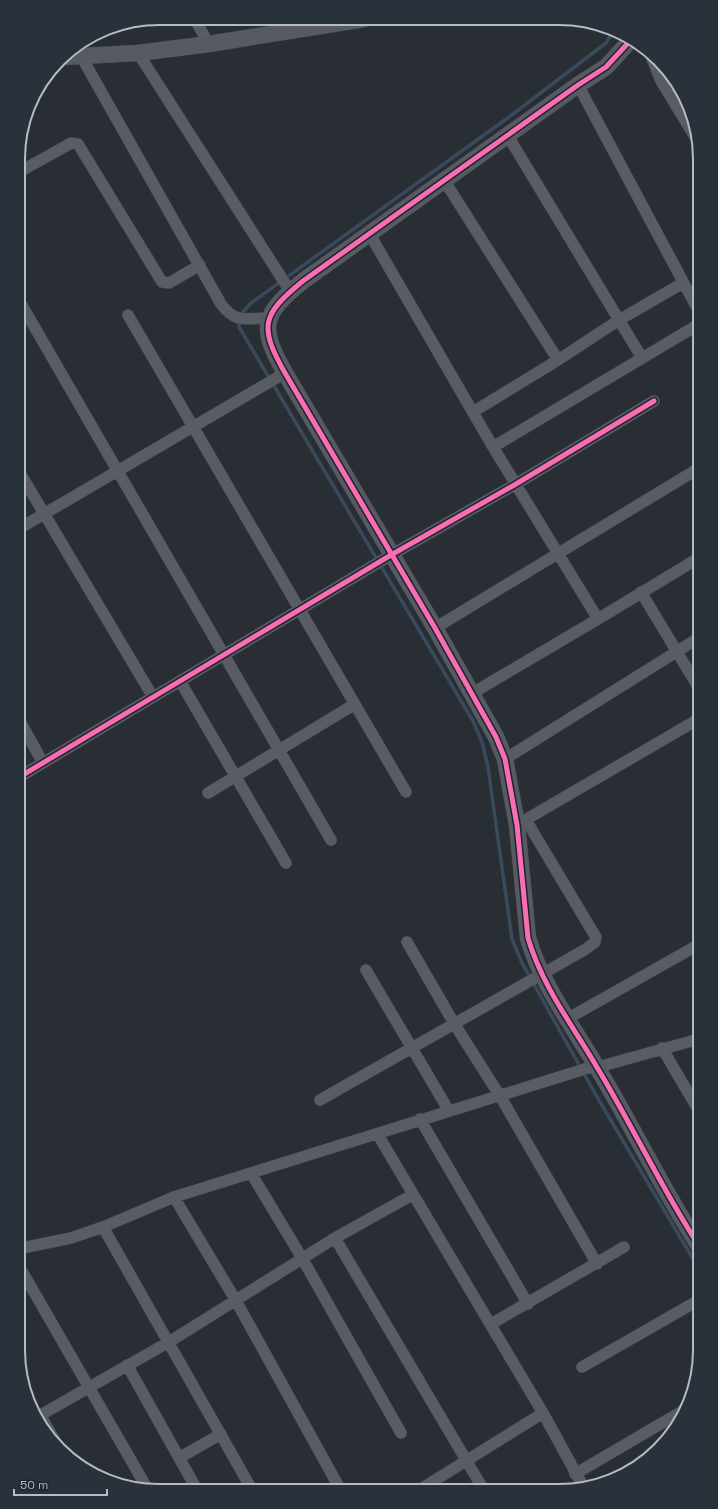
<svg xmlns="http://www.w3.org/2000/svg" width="718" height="1509" viewBox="0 0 718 1509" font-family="'Space Grotesk',sans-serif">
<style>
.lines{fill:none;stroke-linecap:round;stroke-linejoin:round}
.stream{stroke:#394a5d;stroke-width:3.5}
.street-casing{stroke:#474a4f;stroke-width:12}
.secondary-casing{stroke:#474a4f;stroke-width:17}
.street{stroke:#595c62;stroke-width:11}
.secondary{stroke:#575b61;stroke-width:16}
.cycleway-casing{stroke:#1d252e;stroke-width:8}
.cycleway{stroke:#f96db3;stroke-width:5}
.rim{fill:none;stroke:#b3bbc5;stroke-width:2}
</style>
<rect width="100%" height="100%" fill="#292e34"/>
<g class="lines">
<!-- stream -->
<path class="stream" d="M612,33l-6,10 -97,74 -258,186 -10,11 -2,13 234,394 9,21 6,25 24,172 10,24 75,134 102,172"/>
<defs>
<path id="street" d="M194,18l15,26
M649,51l12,30 34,56
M138,53l152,238
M81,56l140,248c15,20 24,14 47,14
M661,81l14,-2
M578,85l118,221
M508,136l134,222
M19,172l47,-26 5,-3 7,1 84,138 7,1 31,-18
M444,180l114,180 61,-40 64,-37
M369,233l124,214 105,172 -127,75
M20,302l311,538
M128,315l278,477
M473,412l85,-52
M493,447l203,-121
M20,473l133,224
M20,528l265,-155
M641,592l56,93
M598,619l99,-60
M435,628l261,-158
M180,681l106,182
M21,723l22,40
M505,759l192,-120
M21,776l370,-221 125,-71 138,-83
M208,793l147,-89
M520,823l177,-103
M407,942l48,83 45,71 97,168
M366,970l83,141
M567,1019l131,-74
M662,1048l37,63
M320,1100l266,-151 9,-7 1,-5 -5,-8 -65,-109
M420,1119l108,185
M378,1135l165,278 40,73
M251,1173l51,85 99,175
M174,1197l61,102 104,188
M103,1227l148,261
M335,1238l147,249
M22,1248l49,-10 32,-11 71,-30 414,-129 10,-1 101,-28
M23,1273l124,215
M491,1324l133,-77
M127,1365l69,123
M582,1367l117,-67
M40,1415l21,36
M37,1417l132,-75 166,-104 77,-43
M179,1458l42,-24
M575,1474l111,-65
M424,1487l119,-74"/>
<path id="secondary" d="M629,42l-23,25 -28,18 -275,196c-42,34 -44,46 -18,92l150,255 61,109 9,22 12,66 11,113c14,48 45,88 70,131 35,58 64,120 101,177
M63,57l75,-4 71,-9 155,-25"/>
</defs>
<!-- street casing -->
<use href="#street" class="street-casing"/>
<!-- secondary casing -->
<use href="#secondary" class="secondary-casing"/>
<!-- street -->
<use href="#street" class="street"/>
<!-- secondary -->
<use href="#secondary" class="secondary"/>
<defs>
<path id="cycleway" d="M629,42l-23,25 -28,18 -275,196c-42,34 -44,46 -18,92l150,255 61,109 9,22 12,66 11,113c14,48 45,88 70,131 35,58 64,120 101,177
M21,776l370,-221 125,-71 138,-83"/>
</defs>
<!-- cycleway casing -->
<use href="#cycleway" class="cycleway-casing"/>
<!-- cycleway -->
<use href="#cycleway" class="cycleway"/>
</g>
<!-- crop -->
<path d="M0 0H718V1509H0ZM159 25H559A134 134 0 0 1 693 159V1350A134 134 0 0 1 559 1484H159A134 134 0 0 1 25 1350V159A134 134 0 0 1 159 25Z" fill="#29313a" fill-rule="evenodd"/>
<path class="rim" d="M159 25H559A134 134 0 0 1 693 159V1350A134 134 0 0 1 559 1484H159A134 134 0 0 1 25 1350V159A134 134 0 0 1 159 25Z"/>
<!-- scale -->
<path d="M14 1489v6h93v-6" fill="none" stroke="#b3bbc5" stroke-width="2"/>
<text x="20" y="1489" font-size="12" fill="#b3bbc5" stroke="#1d252e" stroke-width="3" paint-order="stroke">50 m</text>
</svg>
